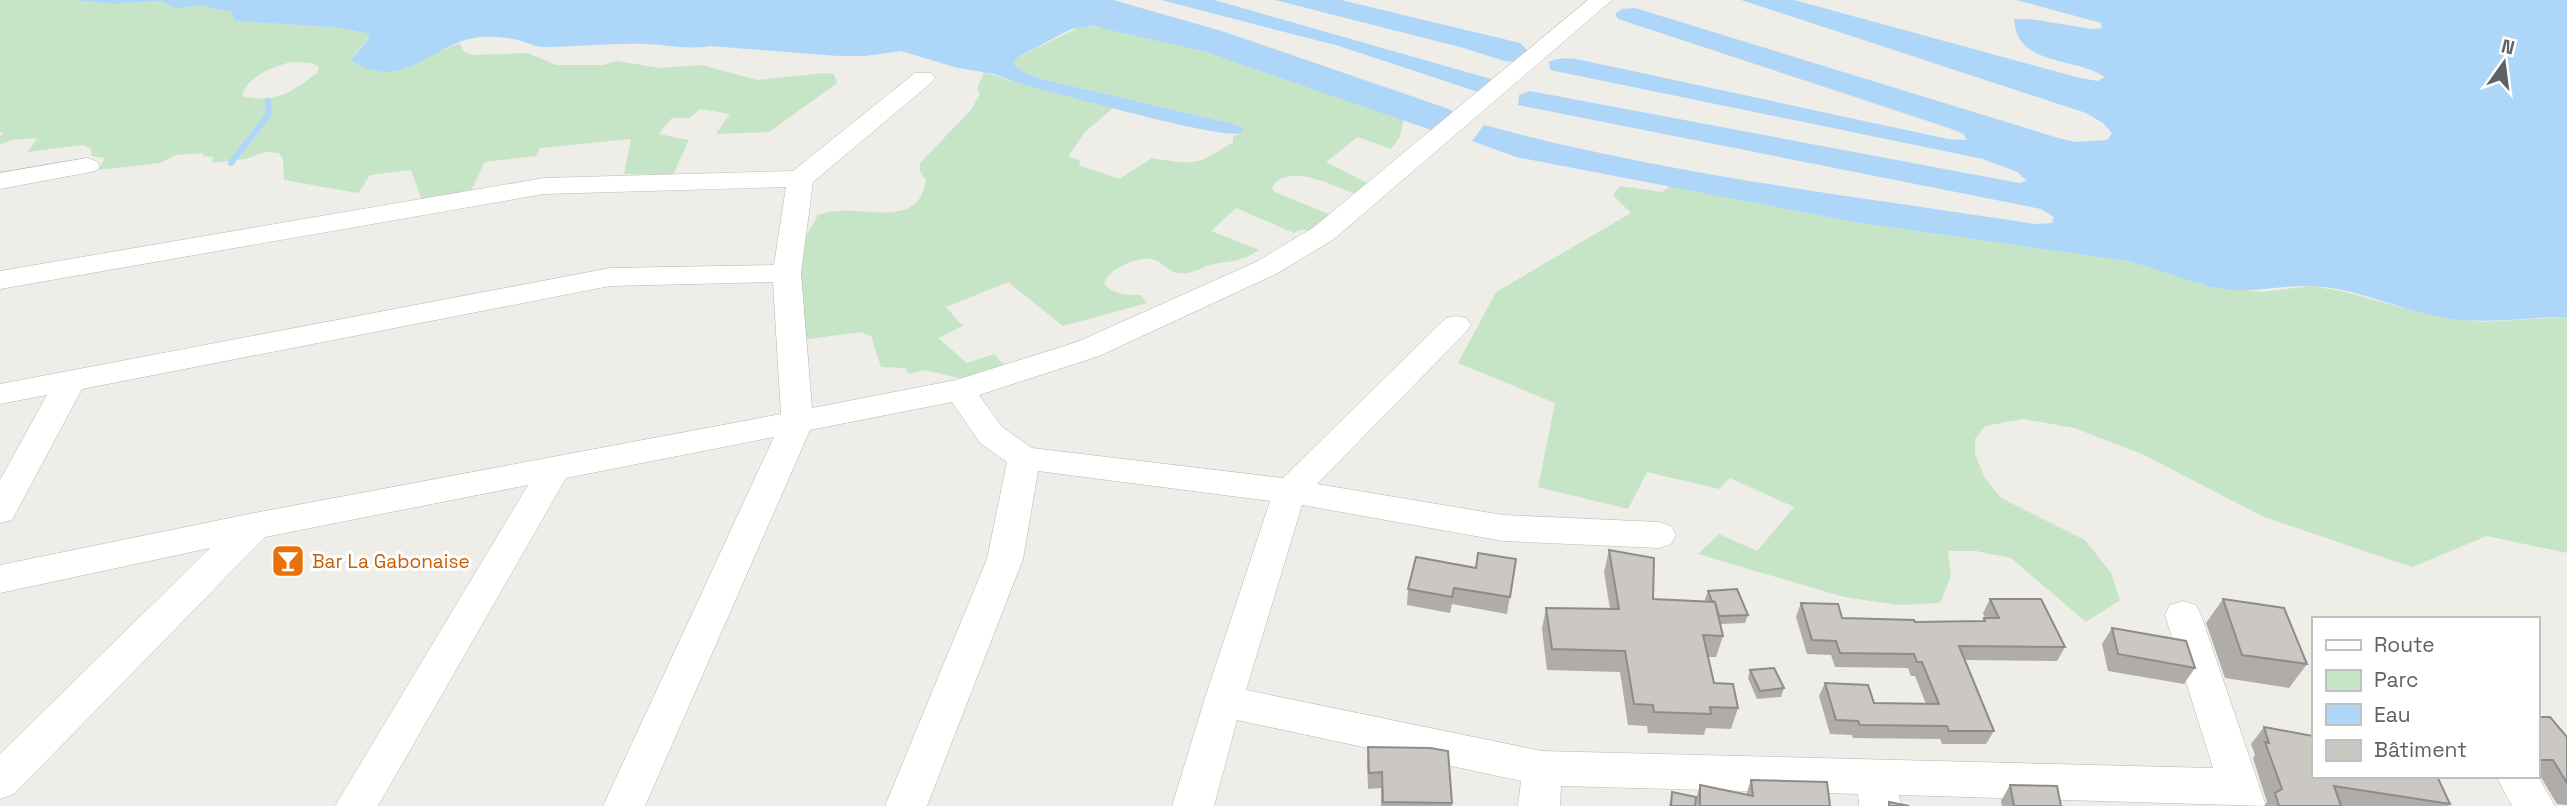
<svg xmlns="http://www.w3.org/2000/svg" width="2567" height="806" viewBox="0 0 2567 806" font-family="'Space Grotesk',sans-serif">
<style>
.green{fill:#c5e5c6;fill-rule:evenodd}
.water{fill:#add6f9}
.lines{fill:none;stroke-linecap:round;stroke-linejoin:round}
.stream{stroke:#add6f9;stroke-width:6}
.minor-casing{stroke:#b4b6ba;stroke-width:1}
.minor{fill:#fff;fill-rule:evenodd}
.wall{fill:#afaca9}
.building{fill:#cbc8c4;stroke:#8e8c89;stroke-width:2}
.labels{text-anchor:middle;stroke-width:6;stroke-linejoin:round;paint-order:stroke}
.food-label{font-size:19px;fill:#c56008;stroke:#fff;text-anchor:start}
</style>
<rect width="100%" height="100%" fill="#efede7"/>
<!-- green -->
<path class="green" d="M0,0h74l39,4 48,-3 11,5 27,-1 32,7 5,9 106,7 26,6 2,3 -16,18 87,-4 19,-8 3,8 10,4 55,-2 28,12h47l14,-4 43,7 41,-3 57,15 66,-7 10,1 3,9 -68,49 -53,2 14,-20 -30,-5 -10,9h-18l-13,16 30,6 -16,35 -49,-1 7,-35 -91,9 -4,8 -51,6 -15,31 -47,10 -12,-33 -41,5 -12,18 -74,-13 -1,-21 -4,-6 -14,-1 -19,7 -34,4 1,-6 -10,-1v-3l-28,2 -15,8 -62,7 7,-12 -13,-2 -1,-7 -8,-4 -55,7 9,-14 -26,2 -11,5v-9l4,-3 -4,-1zM292,62l20,1 7,4 -1,5c-26,21 -44,32 -76,24 5,-20 32,-30 50,-34z
M1082,26l24,2 100,24 198,67 -4,18 -9,12 -33,-12 -32,25 47,24 -15,9c-20,-7 -73,-35 -86,-7l3,4 63,26 -22,16 -14,-5 -8,4 -58,-25 -25,23 48,19c-21,13 -24,10 -46,14 -9,2 -17,8 -26,9 -27,5 -21,-29 -65,-7 -9,5 -15,8 -18,18 11,11 22,11 37,11l6,8 -84,23 -55,-44 -62,25 17,19 -25,12 29,25 27,-9 11,12 -43,13 -37,-9 -16,4 -4,-6 -24,-1 -10,-31 -10,-4 -60,8 -12,-73 29,-52c37,-15 100,20 108,-35l-6,-9v-8l51,-53 9,-16 -3,-5 7,-17 37,12 93,23 -29,25 -17,25 12,3 -1,5 40,14 33,-21c43,7 44,8 81,-16v-6l8,-3 -7,-9 -192,-45 -15,-5 -14,-10 5,-7z
M1620,186l42,6 8,-6 184,36 273,39 29,7 47,17 59,7 48,-6 31,5 95,26 45,5 86,-5v236l-80,-17 -75,31 -148,-50 -122,-63 -68,-26 -51,-9 -38,7 -10,13v15l10,24 16,20 84,42 26,33 9,27 -34,22 -75,-64 -35,-7h-28l3,25 -11,27 -42,2 -54,-8 -146,-43 21,-20 38,17 37,-44 -64,-29 -11,11 -72,-17 -19,37 -90,-22 17,-84 -97,-40 38,-71 135,-79 -18,-18z"/>
<!-- water -->
<path class="water" d="M74,0h1039l112,32 224,77 8,6 -18,16 -8,-1 -225,-78 -113,-26 -22,3 -53,28 -5,7 14,10 15,5 192,45 9,4 -2,5c-20,7 -187,-41 -220,-49l-27,-10 -36,-6 -57,-17 -36,5h-26l-129,-10c-22,4 -43,-1 -64,-2 -34,-1 -68,3 -102,3 -10,0 -17,-5 -26,-7 -11,-3 -25,-4 -37,-3 -48,4 -78,58 -130,23l19,-23 -2,-3 -26,-6 -107,-7 -4,-9 -32,-7 -23,3 -15,-7 -48,3z
M1161,0h53l277,79 5,4 -11,8h-10l-136,-45z
M1275,0h66l179,43 8,8 -10,11 -13,-1 -45,-14z
M1741,0h53l286,78 18,3 7,-4c-28,-20 -89,-10 -91,-58h16l62,10 10,-1 -1,-5 -85,-23h551v317c-45,0 -89,9 -133,-1 -40,-9 -83,-29 -124,-30 -27,-1 -53,6 -80,4 -35,-4 -68,-21 -103,-29l-273,-39 -338,-65 -44,-16 12,-16c181,49 367,71 552,99l16,-1 2,-6 -13,-8 -523,-104 1,-10 11,-4 489,92 8,-2 -10,-9 -34,-13 -433,-89 -1,-8c11,-5 20,-4 32,-2l367,79 18,1 -2,-6 -15,-6 -331,-109 -3,-5 7,-5 13,-1 423,130 18,4 31,-2 5,-7 -9,-10 -17,-10z"/>
<g class="lines">
<!-- stream -->
<path class="stream" d="M231,163l38,-49 -1,-13"/>
<defs>
<path id="minor" d="M1588,0h24l-278,239 -58,35 -177,82 -120,39 23,32 30,21 251,30 163,-160 10,-2 10,2 5,7 -5,7 -149,152 186,31 156,7 12,4 5,9 -5,9 -12,4 -156,-7 -201,-36 -56,185 296,61 671,17 -48,-153 5,-10 13,-4 13,4 5,10 65,191 -367,-11 2,11h-42l-1,-12 -297,-8 -1,20h-42l3,-25 -284,-61 -23,86h-42l32,-105 66,-200 -232,-30 -15,88 -96,247h-42l102,-247 20,-97 -27,-19 -28,-41 -142,28 -165,376h-42l171,-369 -208,41 -188,328h-43l193,-321 -263,52 -251,257 -14,5v-45l210,-206 -210,45v-28l254,-52 527,-99 -8,-132 -163,4 -528,103 -70,131 -12,3v-43l47,-85 -47,9v-20l610,-116 164,-3 12,-78 -242,7 -544,95v-18l544,-93 249,-7 122,-98h16l4,5 -4,5 -118,99 -12,91 11,135 144,-28 121,-38 179,-80 58,-35z
M87,158l9,3 4,5 -4,5 -96,18v-16z
M2537,775l18,31h-43l-16,-30z"/>
</defs>
<!-- minor casing -->
<use href="#minor" class="minor-casing"/>
<!-- minor -->
<use href="#minor" class="minor"/>
</g>
<!-- wall -->
<path class="wall" d="M1609,550l44,49 53,2 -1,-2 3,-8 40,24 -3,8 -25,1 3,12 -7,21h-8l6,26 24,25 -7,21 -25,-1 -2,7 -56,-2 -1,-7 -19,-1 -8,-53 -73,-2 -5,-41 4,-21 64,1 -6,-37z
M1516,559l-9,55 -55,-10 -2,9 -43,-8 1,-16 68,-21z
M1990,599l75,48 -8,14 -92,-1 29,71 -8,13h-44l-2,-5 -87,-1 -1,-3 -22,-1 -11,-38 6,-13 49,20 52,1 -11,-28h-4l-3,-8 -73,-1 -4,-12 -24,-1 -11,-37 5,-14 41,15 73,4 67,-1 2,-3h1l-2,-5z
M2223,599l84,65 -18,24 -64,-10 -19,-55z
M2112,628l83,40 -11,16 -76,-13 -6,-27z
M1750,670l34,18 -3,9 -24,2 -9,-21z
M2537,717l30,20v68l-10,-1 -18,-30h-2z
M2264,727l186,77 -2,2h-184l3,-4 -14,-44 2,-3 -4,-11z
M1368,747l84,56v3h-71v-18l-13,1 -1,-26z
M1751,780l79,26h-161l3,-14 24,7 4,-14 46,10z
M2010,785l51,21h-59l-1,-5z"/>
<!-- building -->
<path class="building" d="M1609,550l45,8 -1,41 62,3 8,34 -20,-1 11,48 19,1 5,24 -28,-1 1,7 -57,-2 -1,-7 -19,-1 -9,-53 -73,-2 -6,-41 73,1z
M1478,553l38,6 -6,38 -56,-9 -2,9 -44,-8 8,-32 60,11z
M1737,589l11,26 -29,1 -4,-14 -3,-1 -4,-10z
M1990,599h51l24,48 -106,-1 35,85h-45l-2,-5 -87,-1 -2,-4 -22,-1 -11,-37 43,2 6,18 65,1 -17,-42h-5l-3,-8 -74,-1 -4,-12 -24,-1 -11,-37 37,1 4,14 72,2 1,2 70,-1 -1,-3h15z
M2223,599l61,9 23,56 -65,-9z
M2112,628l74,13 9,27 -77,-14z
M1774,668l10,20 -24,3 -10,-21z
M2537,717h13l17,20v46l-14,-23h-16z
M2264,727l49,9v40h124l13,28 -116,-18 7,20h-62l-4,-13 7,-4 -17,-47 4,1z
M1368,747l62,1 18,3 4,52 -69,-1 -1,-30 -13,1z
M1751,780l76,2 3,24h-130v-21l53,11z
M2010,785l47,1 4,20h-47z
M1672,792l24,5 -1,9h-24z
M1889,802l20,4h-20z"/>
<!-- icons -->
<defs>
<symbol id="bar-square" viewBox="-11 -11 22 22"><rect x="-9" y="-9" width="18" height="18" rx="4" fill="#e8710a" stroke="#fff"/><path d="M-6-5H6L.8 .8V4.5H3.5V6h-7V4.5H-.8V.8Z" fill="#fff"/></symbol>
</defs>
<g fill-rule="evenodd">
<use href="#bar-square" x="269" y="542" width="38" height="38"/>
</g>
<g class="labels">
<!-- food labels -->
<g class="food-label">
<text x="312" y="568">Bar La Gabonaise</text>
</g>
</g>
<!-- legend -->
<rect x="2312" y="617" width="228" height="161" fill="#ffffff" stroke="#bfc0c2" stroke-width="2"/>
<rect x="2326" y="640" width="35" height="10" fill="#ffffff" stroke="#bfc0c2" stroke-width="2"/>
<text x="2374" y="652" font-size="21" fill="#5e6166">Route</text>
<rect x="2326" y="670" width="35" height="21" fill="#c5e5c6" stroke="#bfc0c2" stroke-width="2"/>
<text x="2374" y="687" font-size="21" fill="#5e6166">Parc</text>
<rect x="2326" y="704" width="35" height="21" fill="#add6f9" stroke="#bfc0c2" stroke-width="2"/>
<text x="2374" y="722" font-size="21" fill="#5e6166">Eau</text>
<rect x="2326" y="740" width="35" height="21" fill="#cbc8c4" stroke="#bfc0c2" stroke-width="2"/>
<text x="2374" y="757" font-size="21" fill="#5e6166">Bâtiment</text>
<!-- north arrow -->
<g transform="translate(2504 63) rotate(14)" stroke="#ffffff" stroke-width="5" paint-order="stroke">
<path d="M0-5L12 26L0 18L-12 26Z" fill="#5e6166"/>
<text y="-10" font-size="19" font-weight="bold" text-anchor="middle" fill="#5e6166">N</text>
</g>
</svg>
